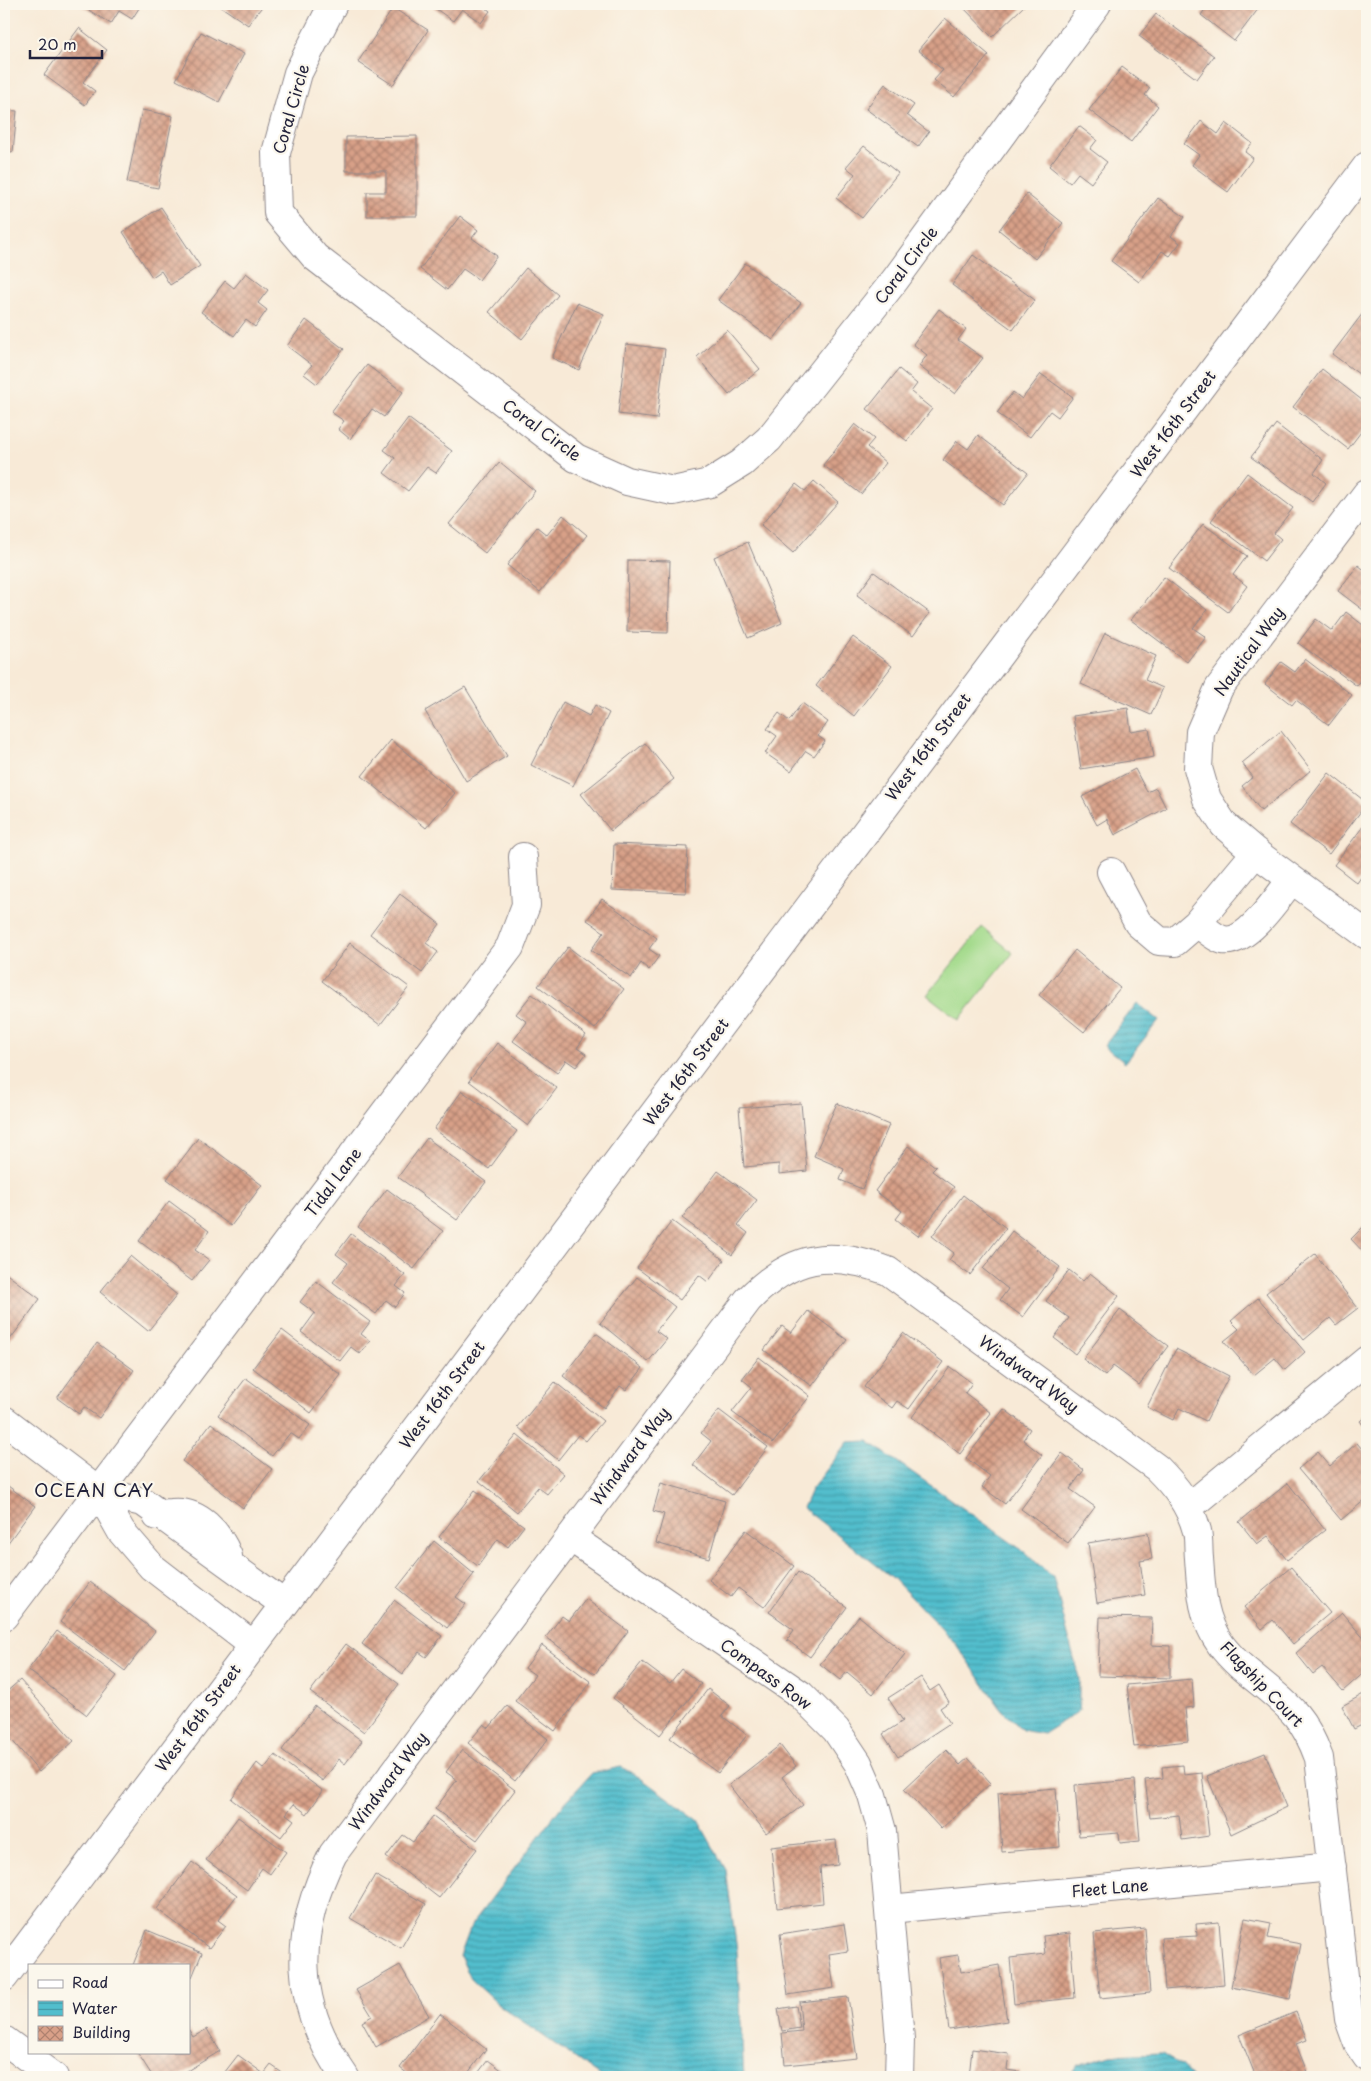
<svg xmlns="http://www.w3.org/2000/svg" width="1371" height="2081" viewBox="0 0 1371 2081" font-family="'Playpen Sans',sans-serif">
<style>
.pitch{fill:#a3da8b;stroke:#627e63}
.water{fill:url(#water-rules);stroke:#3a7084}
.building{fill:url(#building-cross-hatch)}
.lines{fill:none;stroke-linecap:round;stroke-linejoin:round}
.minor-casing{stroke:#8d8689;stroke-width:30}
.minor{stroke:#fff;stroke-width:28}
.labels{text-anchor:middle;stroke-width:4.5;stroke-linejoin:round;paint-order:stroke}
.street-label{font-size:16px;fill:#22223b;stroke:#fbf7ec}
.neighbourhood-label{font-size:18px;letter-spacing:1px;fill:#22223b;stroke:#fbf7ec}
</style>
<defs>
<pattern id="water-rules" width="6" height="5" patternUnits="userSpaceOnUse" patternTransform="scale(1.25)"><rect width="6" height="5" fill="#52becd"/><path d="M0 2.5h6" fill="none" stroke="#449aa8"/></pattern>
<pattern id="building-cross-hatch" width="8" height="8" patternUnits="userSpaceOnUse" patternTransform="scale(1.25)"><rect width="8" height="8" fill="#d8a088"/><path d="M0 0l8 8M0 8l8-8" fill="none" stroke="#af8270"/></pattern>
</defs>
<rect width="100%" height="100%" fill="#fbf7ec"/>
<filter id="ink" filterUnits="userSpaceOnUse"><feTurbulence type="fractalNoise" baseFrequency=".02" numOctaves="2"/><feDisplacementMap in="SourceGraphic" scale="10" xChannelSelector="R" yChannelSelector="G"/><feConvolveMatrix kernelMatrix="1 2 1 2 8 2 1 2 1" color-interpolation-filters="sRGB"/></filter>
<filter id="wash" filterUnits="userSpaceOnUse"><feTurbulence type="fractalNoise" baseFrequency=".0096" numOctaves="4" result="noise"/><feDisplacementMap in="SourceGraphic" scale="20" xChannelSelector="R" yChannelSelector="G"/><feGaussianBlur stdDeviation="1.12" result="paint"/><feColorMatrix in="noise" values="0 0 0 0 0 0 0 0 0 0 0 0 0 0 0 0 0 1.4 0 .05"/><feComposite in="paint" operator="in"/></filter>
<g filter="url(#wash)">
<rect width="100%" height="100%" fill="#f8ead7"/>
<!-- pitch -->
<path class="pitch" d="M982,927l31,26 -54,67 -32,-25z"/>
<!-- water -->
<path class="water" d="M1137,1003l22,17 -34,43 -21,-17z
M868,1441l154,109 31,27 26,101v33l-36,23 -21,-4 -20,-20 -47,-67 -62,-65 -90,-70 8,-18 37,-48z
M621,1767l18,10 59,43 28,50 11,81 7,126h-142l-103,-72 -28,-26 -11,-23 12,-32 89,-117 31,-34z
M1162,2053l19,12 11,12h-123l9,-12 32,-10z"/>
<g id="blocks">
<!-- building -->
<path class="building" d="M79,4h60l2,1 -9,14 -13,-8 -8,13z
M217,4h47l-16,21z
M429,4h52l9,7 -9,12 -19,-14 -9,12z
M960,4h66l-34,33z
M1209,4h53l-28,37 -33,-26z
M393,8l35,22 -35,55 -35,-23z
M1156,14l58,42 -17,23 -58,-43z
M945,18l44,37 -35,42 -20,-17 9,-10 -25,-20z
M79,28l28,22 -24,32 12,9 -10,14 -41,-30z
M201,32l43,22 -25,48 -43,-22z
M1122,67l28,21 -5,7 13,11 -27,36 -42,-32z
M885,84l29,21 -7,10 22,17 -11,15 -52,-38z
M4,110l13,1 -4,41 -9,-1z
M142,110l31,6 -15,72 -31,-6z
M1201,121l17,13 8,-11 26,20 -7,9 8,6 -25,34 -36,-27 7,-10 -15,-11z
M1079,126l18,14 -7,9 17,13 -16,21 -13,-10 -8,10 -21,-17z
M417,136v80h-50v-24h19v-21h-40v-34z
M864,146l34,27 -36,45 -26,-20 19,-24 -9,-7z
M1027,194l36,29 -28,36 -36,-29z
M1158,198l27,19 -14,19 9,7 -10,13 -8,-5 -23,31 -28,-21z
M161,207l39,59 -30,19 -9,-14 -9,6 -29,-45z
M460,216l18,14 -6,8 25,18 -18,24 -16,-11 -16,21 -27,-21z
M973,255l62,45 -22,30 -61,-45z
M745,263l56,40 -28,37 -55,-40z
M526,268l32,27 -36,44 -33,-27z
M246,273l22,17 -10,13 9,7 -12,17 -9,-7 -12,16 -33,-24 24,-31 9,7z
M577,303l27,11 -25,56 -27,-12z
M939,309l27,20 -8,11 25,18 -28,36 -36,-28 8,-11 -14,-11z
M1366,309l1,1v70l-35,-26z
M306,320l38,29 -27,35 -13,-10 8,-9 -25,-19z
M727,330l33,39 -31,26 -32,-38z
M626,344l39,5 -8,70 -39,-5z
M367,365l36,27 -19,25 -12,-8 -22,30 -12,-10 6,-8 -13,-9z
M899,369l18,15 -6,8 21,17 -25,32 -40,-32z
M1322,369l45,35v20l-19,25 -55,-42z
M1041,374l32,23 -15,20 -8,-6 -20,26 -33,-24 16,-21 9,7z
M408,418l44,33 -16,22 -9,-6 -19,24 -24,-18 11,-15 -11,-8z
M855,424l19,15 -7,8 19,16 -25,31 -38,-29z
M1276,424l47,36 -9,13 12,10 -14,19 -61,-45z
M978,435l50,38 -25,32 -60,-45 14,-19 11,8z
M500,462l35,29 -50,62 -36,-29z
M1247,473l46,35 -19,25 7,6 -17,22 -53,-40z
M814,481l24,21 -45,51 -32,-28 35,-41 9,7z
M563,515l24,20 -47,57 -33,-27 30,-38 10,8z
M1203,524l44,32 -14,19 14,11 -19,26 -59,-44z
M748,542l34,81 -34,15 -34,-81z
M628,560l42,1 -2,72 -41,-1z
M1358,565l9,7v41l-29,-22z
M874,572l56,41 -17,23 -56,-41z
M1164,577l43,33 -14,18 13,9 -19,25 -56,-42z
M1346,612l21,16v44l-10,14 -59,-43 18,-24 16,12z
M1105,633l51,23 -11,24 18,8 -12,27 -70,-31z
M853,637l39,29 -38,50 -38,-30z
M1305,659l47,36 -23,30 -33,-25 -4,5 -27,-21 16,-22 14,10z
M465,687l42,69 -41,25 -41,-70z
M563,702l26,14 6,-11 14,8 -36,73 -42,-21z
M802,703l26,19 -10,14 7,5 -11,15 -8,-5 -15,20 -26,-18 12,-17 -10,-7 12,-16 10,8z
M1128,708l3,24 18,-3 5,28 -73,12 -8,-53z
M1281,731l30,39 -50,41 -19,-25 11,-9 -11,-14z
M391,740l64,53 -29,35 -64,-52z
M645,743l29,36 -63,52 -30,-37z
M1135,769l12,23 9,-4 10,20 -51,27 -8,-16 -10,6 -15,-28z
M1329,773l38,30 -38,51 -39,-30z
M1367,821v54l-3,-2 -7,10 -23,-18z
M614,844l74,3 -2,46 -74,-3z
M400,894l40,30 -14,19 12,9 -16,21 -52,-39z
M602,899l55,39 -8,11 10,7 -10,14 -8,-7 -10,15 -40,-28 13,-18 -17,-12z
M350,943l59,44 -29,38 -58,-44z
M568,947l56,42 -29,40 -57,-43z
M1075,950l45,38 -36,44 -45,-37z
M532,994l54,41 -9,13 9,6 -10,13 -10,-7 -9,13 -44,-32 14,-19 -11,-8z
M497,1043l60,45 -29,38 -59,-45z
M462,1091l55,40 -28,38 -55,-40z
M801,1103l6,68 -28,3v-10l-35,3 -5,-59z
M837,1103l52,22 -27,64 -22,-9 4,-11 -30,-13z
M198,1138l64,47 -31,41 -64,-47z
M427,1138l59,44 -29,38 -59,-43z
M908,1146l28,21 -4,4 22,16 -36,49 -22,-17 6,-8 -27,-20z
M718,1171l39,29 -19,25 10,8 -16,22 -50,-37z
M387,1189l56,42 -29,38 -56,-42z
M963,1195l43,33 -36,47 -21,-15 5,-7 -22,-17z
M169,1201l40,30 -14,19 14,10 -17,21 -53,-40z
M672,1221l52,39 -16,22 -9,-7 -19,25 -43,-32z
M1367,1223v33l-16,-17z
M1012,1231l48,36 -37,50 -23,-17 8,-11 -25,-20z
M351,1234l54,41 -9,11 9,7 -10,14 -9,-7 -10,14 -43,-32 15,-19 -12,-9z
M1315,1254l43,54 -22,17 -6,-7 -26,22 -38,-47z
M130,1256l47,39 -29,36 -48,-39z
M1069,1270l14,11 7,-8 29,23 -44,58 -21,-16 15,-20 -23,-17z
M4,1272l36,27 -31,42 -5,-4z
M637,1277l38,30 -19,24 11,8 -19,23 -48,-39z
M316,1281l54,41 -9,12 9,7 -10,13 -9,-7 -11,14 -39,-29 14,-19 -15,-11z
M1258,1298l47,54 -20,18 -10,-12 -21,17 -30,-34 15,-12 -8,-8z
M1120,1310l48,36 -29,39 -26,-19 -8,10 -22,-17z
M808,1311l39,29 -35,46 -48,-36 18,-24 9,7z
M282,1330l59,45 -30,38 -58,-45z
M596,1333l47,35 -17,22 -6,-4 -16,22 -41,-32z
M903,1333l40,29 -34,47 -12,-8 -5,7 -28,-21z
M97,1343l37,27 -35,48 -15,-11 -5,7 -22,-16z
M1176,1349l53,27 -23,45 -27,-13 -6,12 -26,-13z
M759,1357l51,39 -37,47 -41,-31 20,-25 -10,-8z
M950,1367l22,16 -7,10 26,20 -31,41 -48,-37z
M246,1378l64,47 -11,14 -9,-6 -18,23 -54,-41z
M555,1382l48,39 -17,20 -8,-6 -20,25 -40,-33z
M1004,1409l26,20 -7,11 19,15 -37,49 -23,-17 8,-11 -24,-18z
M719,1410l49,37 -36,48 -39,-30 18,-24 -10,-8z
M1367,1415v15l-7,-9z
M211,1423l61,46 -29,39 -61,-47z
M517,1435l47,39 -17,20 -9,-7 -21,25 -38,-31z
M1357,1443l10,12v43l-26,22 -43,-51 20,-17 12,14z
M1062,1453l22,17 -14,19 25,18 -27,36 -47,-34z
M4,1483l31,23 -31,42z
M661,1483l64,18 -16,57 -53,-15 8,-29 -11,-3z
M1288,1483l37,47 -38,30 -19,-24 -11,8 -18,-22z
M475,1490l49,36 -16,21 -10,-8 -20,27 -39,-29z
M746,1530l48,36 -30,41 -26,-19 -7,9 -22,-17z
M1148,1533l4,26 -12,2 5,34 -48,8 -9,-60z
M434,1541l40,33 -18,23 10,7 -19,24 -50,-40z
M1291,1567l39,46 -37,31 -20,-24 -11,9 -18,-22z
M798,1572l49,35 -37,50 -23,-17 7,-10 -25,-18z
M90,1582l65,49 -30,40 -65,-49z
M586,1599l42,32 -33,43 -49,-37 16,-21 7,5z
M394,1600l48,36 -16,21 -7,-5 -16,22 -41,-30z
M1342,1613l25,29v28l-24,21 -21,-24 -9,7 -17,-21z
M859,1616l46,38 -32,40 -26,-22 -7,8 -20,-16z
M1100,1617l52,1 -1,27 19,1v32l-72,-2z
M57,1631l60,45 -30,39 -59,-45z
M346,1644l53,40 -35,48 -54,-40z
M542,1645l49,37 -36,49 -40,-30 20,-26 -10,-7z
M642,1662l28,21 11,-14 20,15 -41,51 -47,-37z
M921,1677l9,14 9,-6 10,17 -9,6 10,15 -52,34 -15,-23 20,-13 -15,-23z
M1192,1679l2,28 -9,1 3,33 -54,6 -7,-62z
M20,1680l54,61 -35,31 -35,-41v-37z
M708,1689l22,17 -8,10 25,19 -29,38 -48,-35z
M1367,1692v43l-5,-10 -8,4 -12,-23z
M315,1706l47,35 -17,23 -6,-5 -16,22 -41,-31z
M507,1706l41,33 -33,42 -47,-38 16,-19 5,4z
M780,1745l16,21 -14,11 21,28 -37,28 -37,-48z
M462,1750l53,40 -38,50 -42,-31 22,-29 -11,-8z
M946,1750l14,15 8,-7 23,25 -50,46 -37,-40z
M1265,1753l22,54 -56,27 -24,-58z
M275,1755l48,36 -16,23 -13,-10 -8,10 8,6 -13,17 -50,-38 26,-36 7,6z
M1183,1765l1,10 18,-2 7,63 -27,4 -3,-25 -29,3 -5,-38 18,-2 -1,-11z
M1364,1765h3v24h-1z
M1135,1780l5,61 -20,2 -1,-10 -40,3 -4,-51z
M1056,1788l4,59 -58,5 -4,-59z
M433,1816l44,33 -38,49 -53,-41 17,-22 10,7z
M238,1817l48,35 -16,22 -8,-6 -15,22 -41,-30z
M836,1840l2,25 -18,2 3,36 -46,5 -6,-61z
M192,1862l45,33 -19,25 8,6 -17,22 -52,-39z
M375,1875l51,29 -25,44 -51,-30z
M1245,1918l26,5 -3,15 33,6 -11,55 -59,-12z
M1219,1922l5,62 -59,6 -4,-52 36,-2 -1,-12z
M844,1924l4,27 -19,3 5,34 -46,7 -8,-61z
M1145,1928l5,65 -50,5 -6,-65z
M147,1930l55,23 -10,24 -3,-1v-11h-56z
M1070,1933l5,65 -61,6 -4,-46 35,-4 -2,-18z
M958,1955l3,17 38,-7 8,56 -58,9 -10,-72z
M400,1965l29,51 -53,31 -14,-25 10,-6 -16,-26z
M848,1997l9,61 -72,7 -3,-32 20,-2 -3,-29z
M796,2006l4,22 -18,3 -4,-22z
M1296,2012l11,28 -11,4 11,28 -12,5h-39l-17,-42z
M440,2014l46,35 -21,28h-31l-4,-2 -2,2h-16l-12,-9z
M207,2029l13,22 -43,26h-24l-16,-25h52v-22l4,7z
M972,2049l37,5 -2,16 13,2 -1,5h-50z
M238,2055l26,19 7,-9 17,12h-67z
M488,2060l23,17h-36z"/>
</g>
</g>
<g filter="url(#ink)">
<use href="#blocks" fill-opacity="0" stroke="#8d8689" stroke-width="1"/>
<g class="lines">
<defs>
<path id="minor" d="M333,4l-35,69 -22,80 2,60 37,44 261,201 51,23 46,10 37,-8 32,-20 27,-24 126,-159 202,-276
M1367,493l-148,195 -19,44 -2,36 9,31 17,26 35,30 108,80
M1111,872l27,51 21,18 16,1 22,-19 59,-71
M1197,923c8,5 17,15 26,17 23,5 56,-44 68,-60
M4,1420l95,72 22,39 31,36 101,78
M99,1492l44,10 141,102
M1189,1507l178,-147
M157,1516c5,-3 10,-3 15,-3 27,-3 47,21 56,43
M570,1537l231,158 35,35 22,33 14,32 10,36 18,208 -1,38
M4,1616l506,-669 16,-42 -3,-48
M889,1909l443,-42
M4,1977l1363,-1811
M4,2040l50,37
M345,2077c-52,-74 -52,-143 -12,-223l415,-554c44,-45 81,-51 140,-29l269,197c19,19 33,37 40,63 2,8 1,18 2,27 2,30 3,61 22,87 20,27 53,44 75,70 11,13 17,27 23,43l30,261 9,25 9,13"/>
</defs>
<!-- minor casing -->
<use href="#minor" class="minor-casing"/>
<!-- minor -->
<use href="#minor" class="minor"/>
</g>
</g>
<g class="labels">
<!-- street labels -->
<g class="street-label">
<text transform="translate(291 109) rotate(-74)" y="6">Coral Circle</text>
<text transform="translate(906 265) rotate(-53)" y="6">Coral Circle</text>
<text transform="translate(1173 424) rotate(-53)" y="6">West 16th Street</text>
<text transform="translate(542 430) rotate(36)" y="6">Coral Circle</text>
<text transform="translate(1249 651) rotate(-54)" y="6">Nautical Way</text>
<text transform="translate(928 747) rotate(-53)" y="6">West 16th Street</text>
<text transform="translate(686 1072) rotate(-53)" y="6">West 16th Street</text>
<text transform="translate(333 1182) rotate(-53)" y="6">Tidal Lane</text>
<text transform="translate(1029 1374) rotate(36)" y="6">Windward Way</text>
<text transform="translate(442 1395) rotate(-53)" y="6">West 16th Street</text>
<text transform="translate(630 1456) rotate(-53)" y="6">Windward Way</text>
<text transform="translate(766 1674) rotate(36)" y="6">Compass Row</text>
<text transform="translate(1262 1684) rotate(46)" y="6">Flagship Court</text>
<text transform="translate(198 1718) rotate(-53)" y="6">West 16th Street</text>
<text transform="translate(388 1781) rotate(-53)" y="6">Windward Way</text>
<text transform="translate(1110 1888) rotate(-5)" y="6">Fleet Lane</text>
</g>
<!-- neighbourhood labels -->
<g class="neighbourhood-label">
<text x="94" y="1497">OCEAN CAY</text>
</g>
</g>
<!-- margin -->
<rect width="1371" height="2081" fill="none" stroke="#fbf7ec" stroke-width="20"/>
<!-- legend -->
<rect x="28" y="1964" width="162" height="90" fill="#fbf7ec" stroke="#a4a2a5"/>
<rect x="38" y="1980" width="25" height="8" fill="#ffffff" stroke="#a4a2a5"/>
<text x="72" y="1988" font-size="15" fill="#22223b">Road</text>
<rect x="38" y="2001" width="25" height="15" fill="url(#water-rules)" stroke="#a4a2a5"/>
<text x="72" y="2014" font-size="15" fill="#22223b">Water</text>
<rect x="38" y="2026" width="25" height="15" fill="url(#building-cross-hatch)" stroke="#a4a2a5"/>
<text x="72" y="2038" font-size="15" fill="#22223b">Building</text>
<!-- scale -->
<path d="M30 50v8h72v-8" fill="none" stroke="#22223b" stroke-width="2.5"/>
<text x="38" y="50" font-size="15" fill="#22223b" stroke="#fbf7ec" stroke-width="4" paint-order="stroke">20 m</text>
</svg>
